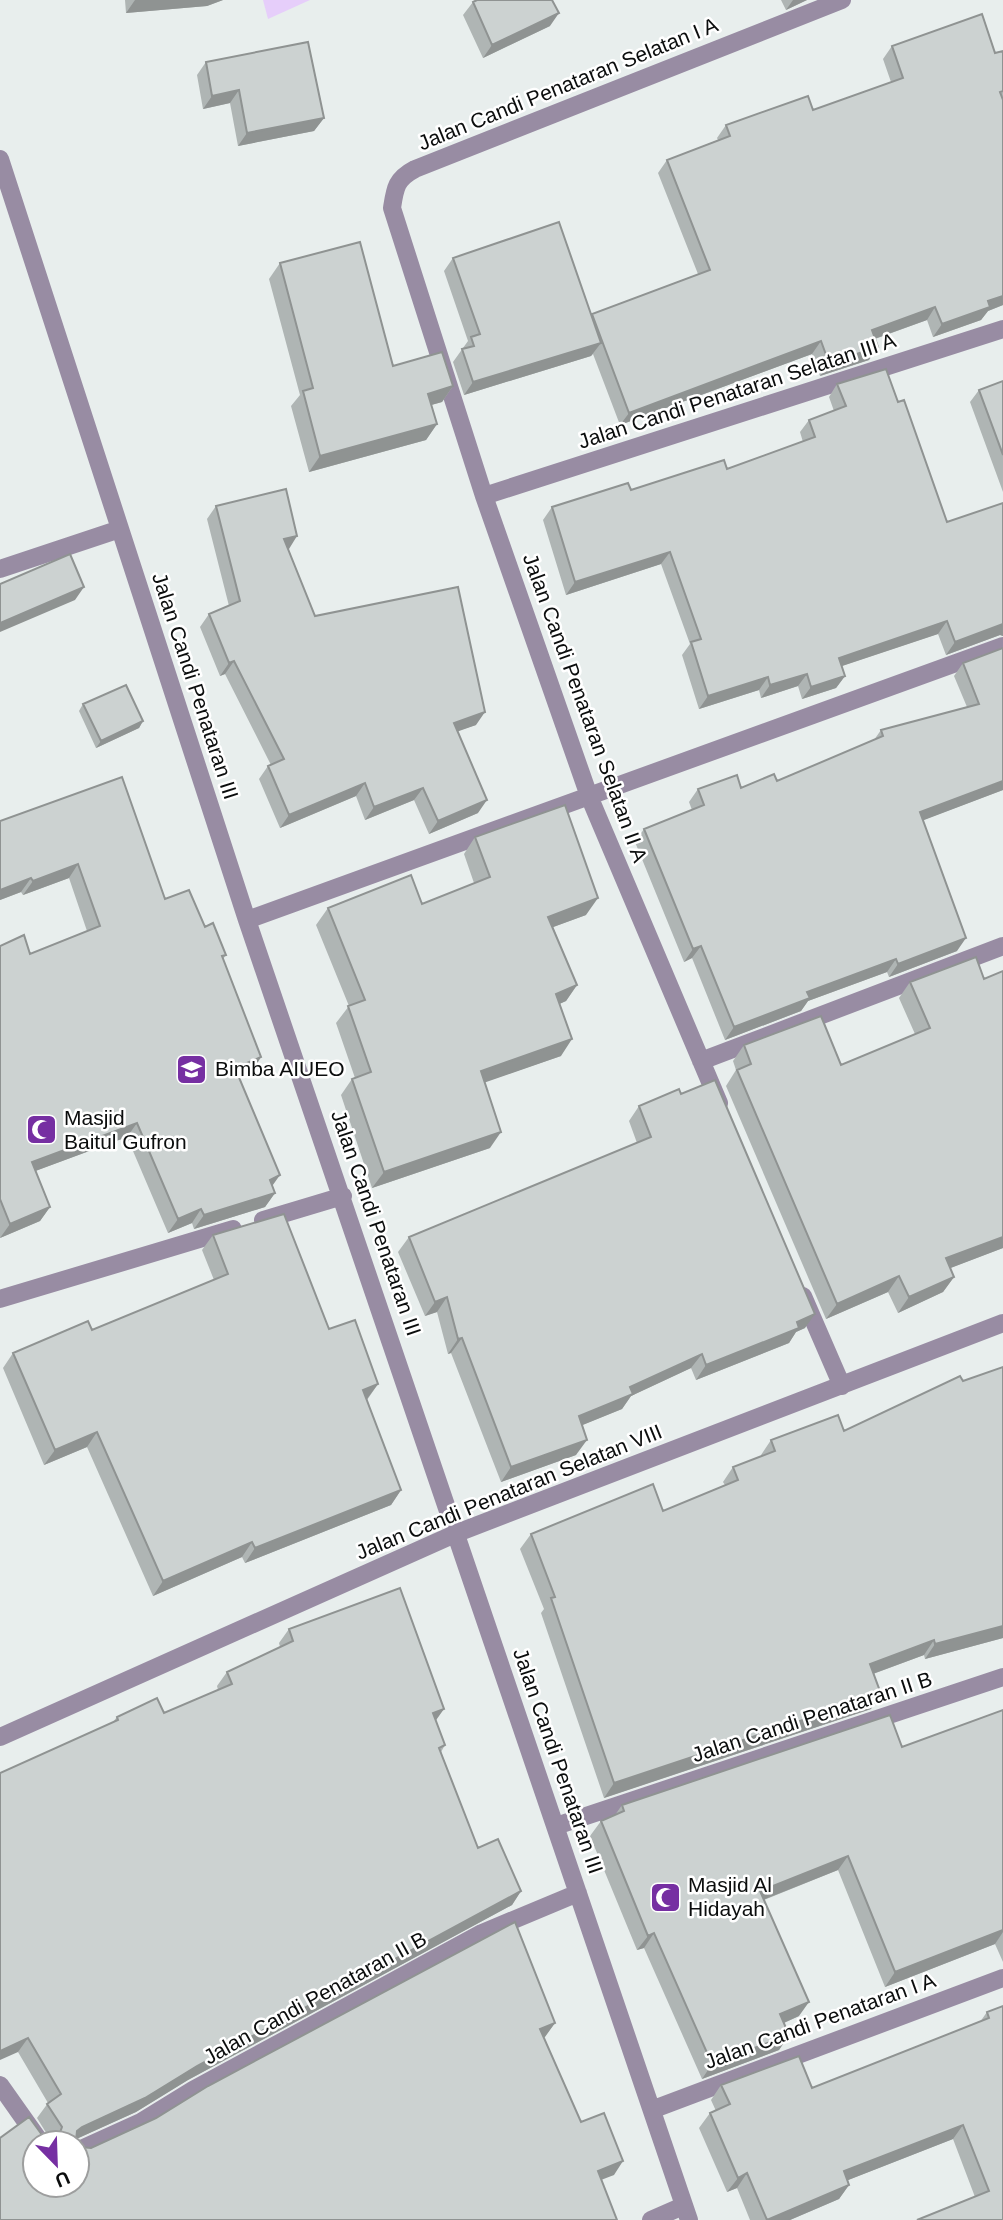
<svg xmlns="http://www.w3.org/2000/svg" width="1003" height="2220" viewBox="0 0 1003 2220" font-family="Helvetica,sans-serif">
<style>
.green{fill:#e6cefa}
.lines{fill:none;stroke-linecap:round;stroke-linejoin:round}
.minor{stroke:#988ca3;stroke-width:18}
.wall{fill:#afb5b4}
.shaded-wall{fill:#8f9392}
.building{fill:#ccd2d1;stroke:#8f9392;stroke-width:2;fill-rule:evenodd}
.labels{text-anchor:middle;stroke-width:5;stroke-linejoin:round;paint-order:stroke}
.street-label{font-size:21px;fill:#0b0d0d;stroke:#fff}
.poi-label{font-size:21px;fill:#0b0d0d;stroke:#fff;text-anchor:start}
</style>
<rect width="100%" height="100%" fill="#e8eeed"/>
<!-- green -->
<path class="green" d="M263,0h47l-42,19z"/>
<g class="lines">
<!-- minor -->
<path class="minor" d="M0,159l247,761 442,1300
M484,496l519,-167
M0,569l120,-40
M247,920l756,-274
M701,1061l302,-115
M719,1103l-130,-307 -105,-300 -92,-288c3,-20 4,-29 23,-39l427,-169
M263,1220l80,-24
M803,1296l39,90
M0,1299l233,-70
M0,1737l457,-204 546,-210
M556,1826l447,-149
M0,2085l41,58
M654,2109l349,-131
M77,2151l64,-29 52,-32 289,-157 96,-40
M651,2220l32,-14"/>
</g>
<!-- wall -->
<path class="wall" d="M125,0h98l-16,6 -81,7z
M781,0h26l-21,10z
M473,2l77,24 -67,32 -20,-43z
M892,46l103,7 8,-2v254l-15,6 -7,9 -48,17 -6,-17 -52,19 -6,21 -49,16 -8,-22 -192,71 -27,-71 -2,2 -127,39 -11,-33 15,-21 -24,-70 9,-13 138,57 1,-1 106,-40 -40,-101 9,-13 51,-20 -1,-2 9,-13 87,-15 78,-28 -8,-23z
M206,62l118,56 -10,13 -76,15 -8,-43 -27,6 -6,-34z
M280,263l113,103 60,20 -11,16 -11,3 6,19 -11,16 -117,32 -18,-66 9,-11 -31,-116z
M1003,381v111l-33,-90 9,-12z
M837,384l61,18 49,120 56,-19v133l-3,-1 -54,20 -8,-21 -96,32 3,10 -9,12 -34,11 -4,-13 -37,12 -2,-8 -60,19 -17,-54 8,-11 -29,-80 -95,31 -23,-75 9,-13 175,-38 76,-27 -3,-10 9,-12 25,-9 -5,-14z
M216,506l73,43h-2l28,67 161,109 -19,6 21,82 -49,21 -15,-34 -49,20 -9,-24 -76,32 -21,-49 9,-13 3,-1 -46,-91 -5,2 -20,-49 9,-13 20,-8 -22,-87z
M1003,648v142l-80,30 34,131 -68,26 -2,-5 -79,29 -7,10 -76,29 -33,-82 -8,4 -49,-120 9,-13 48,-19 -3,-8 9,-13 43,-1 36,-7 97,-41 7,-10 86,-23 -13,-31 9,-13z
M83,704l60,17 -4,7 -43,20 -17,-37z
M0,821l165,78 40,28 21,28 -3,4 29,113 -14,5 37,116 -10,14 -71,22 -2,-6 -24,10 -41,-96 -92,34 15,36 -10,14 -40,17v-292l30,8 57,-23 -18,-53 -46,17 -2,-3 -21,8z
M475,837l111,78 -33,12 24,58 -11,16 -7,3 2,52 -77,26 6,66 -118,40 -31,-93 11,-16 3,-1 -19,-55 13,-17 -33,-81 12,-17 94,-4 52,-21 -10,-29z
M1003,971v277l-53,20 4,9 -11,15 -45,21 -10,-21 -62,27 -100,-233 10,-16 -3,-9 11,-16 97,20 74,-31 -16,-36 11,-16 74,-3z
M639,1106l166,222 -9,4 -7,11 -93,37 -5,-12 -60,28 -9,13 -40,16 -6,30 -75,27 -50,-129 -3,1 -11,-42 -12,4 -27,-64 11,-15 228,-94 -8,-22z
M213,1235l116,94 49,55 -11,16 34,90 -10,15 -146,58 -3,-6 -89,39 -66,-149 -43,18 -41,-97 10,-15 79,-23 122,-50 -12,-30z
M844,1431l159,207 -78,21 -1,-4 -51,19 -2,35 -267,89 -63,-185 3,-4 -24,-60 11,-15 132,-23 62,-26 -2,-3 10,-15 29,-11 -1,-1 10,-15z
M289,1629l147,92 9,24 -4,7 37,96 43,43 -9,14 -324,175 -52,32 -60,27v2l5,6 10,1 464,-125 -11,14 37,85 33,53 -614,45 45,-81h5l-13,-21 11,-15 -30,-51 95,-330 4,-5 47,-4 54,-23 -1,-4 10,-14 53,-25 -1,-4z
M1003,1710v252l-8,-18 -110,43 -47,-117 -74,30 35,116 -15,7 5,12 -10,15 -77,29 -58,-131 -7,2 -47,-114 11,-15 14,-6 7,-10 280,-58z
M1003,2006v214l-28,-23 -22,-58 -105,41 1,5 -10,14 -49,21h-40l-13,-32 -10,4 -28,-64 11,-15 6,-2 -5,-11 10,-15 91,3 168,-66 7,-10z"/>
<!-- shaded-wall -->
<path class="shaded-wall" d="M135,0h88l-16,6 -81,7z
M793,0h14l-21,10z
M559,13l-9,13 -67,32 9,-13z
M239,90l-9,13 -27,6 9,-13z
M324,118l-10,13 -76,15 9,-13z
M1003,296v9l-15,6 -7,9 -48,17 9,-13 46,-23z
M935,307l-8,13 -64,23 9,-13z
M821,341l-9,13 -192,71 9,-12z
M601,343l-10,13 -127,39 9,-13z
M878,347l-9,13 -49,16 9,-13z
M453,386l-11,16 -25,7 11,-15z
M437,424l-11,16 -117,32 11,-16z
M297,536l-8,13 -14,3 9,-13z
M670,552l-9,12 -95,31 9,-13z
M84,587l-9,13 -75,32v-9z
M947,621l-9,13 -108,36 9,-12z
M1003,624v12l-3,-1 -54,20 9,-13z
M234,661l-9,13 -5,2 9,-13z
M807,674l-9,12 -37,12 9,-13z
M845,676l-9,12 -34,11 9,-12z
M768,677l-9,13 -60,19 9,-13z
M485,712l-9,13 -31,11 9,-13z
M143,721l-4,7 -43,20 5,-7z
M1003,781v9l-92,35 9,-13z
M365,783l-9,13 -76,32 9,-13z
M423,788l-9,12 -49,20 9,-13z
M487,800l-9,13 -49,21 9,-13z
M78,864l-9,14 -46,17 10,-14z
M31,878l-10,14 -21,8v-10z
M598,898l-12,17 -49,18 11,-16z
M966,938l-9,13 -68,26 9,-13z
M701,946l-9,12 -8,4 9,-13z
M896,959l-9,13 -79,29 -7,10 -76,29 9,-13 73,-35z
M577,985l-11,16 -22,10 12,-17z
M572,1039l-11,17 -92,32 12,-17z
M261,1057l-9,15 -27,10 10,-14z
M137,1123l-10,14 -105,39 10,-14z
M501,1132l-11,16 -118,40 12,-16z
M280,1175l-10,14v-9z
M275,1193l-10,14 -71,22 10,-14z
M50,1207l-10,14 -40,17 10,-14z
M201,1209l-9,14 -24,10 10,-14z
M1003,1237v11l-68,26 11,-16z
M899,1276l-11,16 -62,27 11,-15z
M954,1277l-11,15 -45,21 11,-16z
M447,1297l-10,15 -12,4 10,-14z
M815,1314l-10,14 -9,4 -7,11 -93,37 10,-15z
M462,1338l-11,15 -3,1 10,-15z
M702,1354l-11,14 -60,28 -9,13 -54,22 11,-15 51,-29z
M378,1384l-11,15 -15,6 11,-15z
M97,1432l-10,15 -43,18 11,-15z
M587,1440l-11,15 -75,27 10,-15z
M401,1490l-10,15 -146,58 10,-15z
M252,1542l-10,15 -89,39 10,-15z
M1003,1626v12l-78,21 10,-15z
M934,1640l-10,15 -65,24 11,-15z
M881,1694l-10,15 -267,89 10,-15z
M444,1709l-10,14 -1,-10z
M848,1856l-10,14 -88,35 10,-14z
M521,1891l-9,14 -324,175 -52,32 -64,29 5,-10 5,-4 115,-61z
M1003,1930v2l-8,12 -110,43 10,-15z
M654,1933l-10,15 -7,2 11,-14z
M809,2002l-10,14 -29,13 10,-15z
M555,2023l-10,14 -15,6 10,-14z
M789,2035l-10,15 -77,29 10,-15z
M28,2038l-10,14 -18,8v-9z
M963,2125l-10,14 -120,47 11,-15z
M623,2161l-9,14 -26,10 10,-14z
M747,2173l-10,15 -10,4 11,-14z
M849,2185l-10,14 -49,21h-24z"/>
<!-- building -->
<path class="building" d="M477,0h75l7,13 -67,32 -19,-43z
M982,14l13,39 8,-2v40l-3,1 3,8v196l-15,5 2,6 -48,17 -7,-17 -63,23 6,17 -49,16 -8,-22 -192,72 -37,-99 118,-44 -43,-110 63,-24 -4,-11 82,-29 5,14 90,-32 -11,-32z
M308,42l16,76 -77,15 -8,-43 -27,6 -6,-34z
M559,222l42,121 -128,39 -11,-33 12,-3 -3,-9 9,-3 -27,-76z
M360,242l33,124 49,-14 11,34 -25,8 9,30 -117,32 -17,-65 10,-3 -33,-125z
M886,369l12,33 6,-2 43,122 56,-19v121l-48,18 -8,-21 -108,37 6,18 -34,11 -4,-13 -37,11 -2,-8 -60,19 -17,-54 10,-3 -31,-87 -95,30 -23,-75 76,-24 3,7 93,-30 3,9 88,-32 -6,-17 37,-14 -9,-22z
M1003,381v74l-24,-65z
M286,489l11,47 -13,3 31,77 143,-29 27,125 -31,11 33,77 -49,21 -15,-33 -49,19 -9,-24 -76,32 -21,-49 16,-7 -50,-98 -5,2 -20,-49 31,-13 -24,-95z
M70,554l14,33 -84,36v-39z
M1003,648v133l-83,31 46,126 -68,26 -2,-5 -89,33 3,6 -76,29 -33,-81 -8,3 -49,-120 60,-24 -6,-16 39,-14 4,13 33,-14 3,7 106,-45 -2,-6 98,-26 -16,-41z
M126,685l17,36 -42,20 -18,-37z
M122,777l43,122 24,-9 16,37 8,-4 13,32 -4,1 39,101 -26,11 45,107 -10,5 5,13 -71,22 -3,-6 -23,10 -41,-96 -105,39 18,45 -40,17 -10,-25v-253l24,-11 6,19 70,-28 -22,-62 -45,17 -2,-3 -31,12v-69z
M565,805l33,93 -50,19 29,68 -21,9 16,45 -91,32 20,61 -117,40 -32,-93 19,-7 -23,-66 17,-6 -37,-92 83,-33 11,29 68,-27 -15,-40z
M976,957l8,22 19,-8v266l-57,21 8,19 -45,20 -10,-21 -62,28 -100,-234 14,-6 -7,-19 77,-29 20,49 89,-37 -20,-46z
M715,1080l100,234 -18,8 2,6 -93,37 -4,-11 -72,33 3,7 -54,22 8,24 -76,27 -49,-129 -4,1 -11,-42 -12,5 -26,-65 242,-100 -12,-31 40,-17 2,5z
M284,1214l45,115 26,-9 23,64 -15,6 38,100 -146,58 -3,-6 -89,39 -66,-149 -42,18 -42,-97 75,-32 4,9 136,-56 -15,-39z
M1003,1367v259l-68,18 -1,-4 -64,24 11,30 -267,89 -63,-185 4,-1 -24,-63 122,-50 10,27 75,-31 -5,-13 42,-16 -4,-11 67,-25 6,16 116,-55 3,5z
M400,1588l44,121 -11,4 12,32 -6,3 39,100 20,-9 23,52 -324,175 -52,32 -63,29 -5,4 -1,10 5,6 10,1 65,-30 52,-32 307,-164 40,101 -15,6 41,93 23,-9 19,48 -25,10 19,49h-617v-82l29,-21 16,22 13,-1 4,-11 -15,-23 14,-10 -33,-56 -28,13v-278l118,-53 -1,-3 40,-19 7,15 68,-29 -5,-12 66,-31 -4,-12zM35,2143h42v42h-42z
M1003,1710v220l-108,42 -47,-116 -88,35 49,111 -29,12 9,21 -77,29 -58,-131 -6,3 -47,-115 23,-10 -2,-6 268,-90 12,32z
M1003,2006v214h-86l72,-29 -26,-66 -119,46 5,14 -82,35 -20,-47 -9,5 -28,-65 20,-9 -9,-19 78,-29 13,32 177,-70 -2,-6z"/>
<!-- icons -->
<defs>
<symbol id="school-square" viewBox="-11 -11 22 22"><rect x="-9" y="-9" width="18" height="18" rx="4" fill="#762fa2" stroke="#fff"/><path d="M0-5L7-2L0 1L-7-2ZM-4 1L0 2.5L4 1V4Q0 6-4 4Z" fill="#fff"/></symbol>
<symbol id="mosque-square" viewBox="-11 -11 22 22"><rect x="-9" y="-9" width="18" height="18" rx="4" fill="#762fa2" stroke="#fff"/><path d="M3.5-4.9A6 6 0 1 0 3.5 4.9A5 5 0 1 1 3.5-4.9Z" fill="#fff"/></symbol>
</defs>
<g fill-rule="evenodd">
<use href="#school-square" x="174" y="1052" width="35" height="35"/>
<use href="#mosque-square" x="24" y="1112" width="35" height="35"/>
<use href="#mosque-square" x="648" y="1880" width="35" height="35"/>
</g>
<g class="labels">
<!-- street labels -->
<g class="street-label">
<text transform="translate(568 84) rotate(-22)" y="7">Jalan Candi Penataran Selatan I A</text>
<text transform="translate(737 391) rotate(-18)" y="7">Jalan Candi Penataran Selatan III A</text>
<text transform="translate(195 686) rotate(72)" y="7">Jalan Candi Penataran III</text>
<text transform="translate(585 708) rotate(70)" y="7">Jalan Candi Penataran Selatan II A</text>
<text transform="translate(376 1223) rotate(71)" y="7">Jalan Candi Penataran III</text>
<text transform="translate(509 1492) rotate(-22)" y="7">Jalan Candi Penataran Selatan VIII</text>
<text transform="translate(812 1717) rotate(-18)" y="7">Jalan Candi Penataran II B</text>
<text transform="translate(558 1761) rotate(71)" y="7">Jalan Candi Penataran III</text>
<text transform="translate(315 1998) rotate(-29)" y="7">Jalan Candi Penataran II B</text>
<text transform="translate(820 2021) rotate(-20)" y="7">Jalan Candi Penataran I A</text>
</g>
<!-- poi labels -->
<g class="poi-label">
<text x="215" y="1076">Bimba AIUEO</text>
<text x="64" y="1125">Masjid<tspan x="64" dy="24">Baitul Gufron</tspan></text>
<text x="688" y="1892">Masjid Al<tspan x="688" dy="24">Hidayah</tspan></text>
</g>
</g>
<!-- north arrow -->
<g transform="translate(56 2164) rotate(157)"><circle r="33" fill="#ffffff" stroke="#9d9e9e" stroke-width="2"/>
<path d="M0-5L12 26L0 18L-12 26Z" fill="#762fa2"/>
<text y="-10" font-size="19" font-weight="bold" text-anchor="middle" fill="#0b0d0d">U</text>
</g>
</svg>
